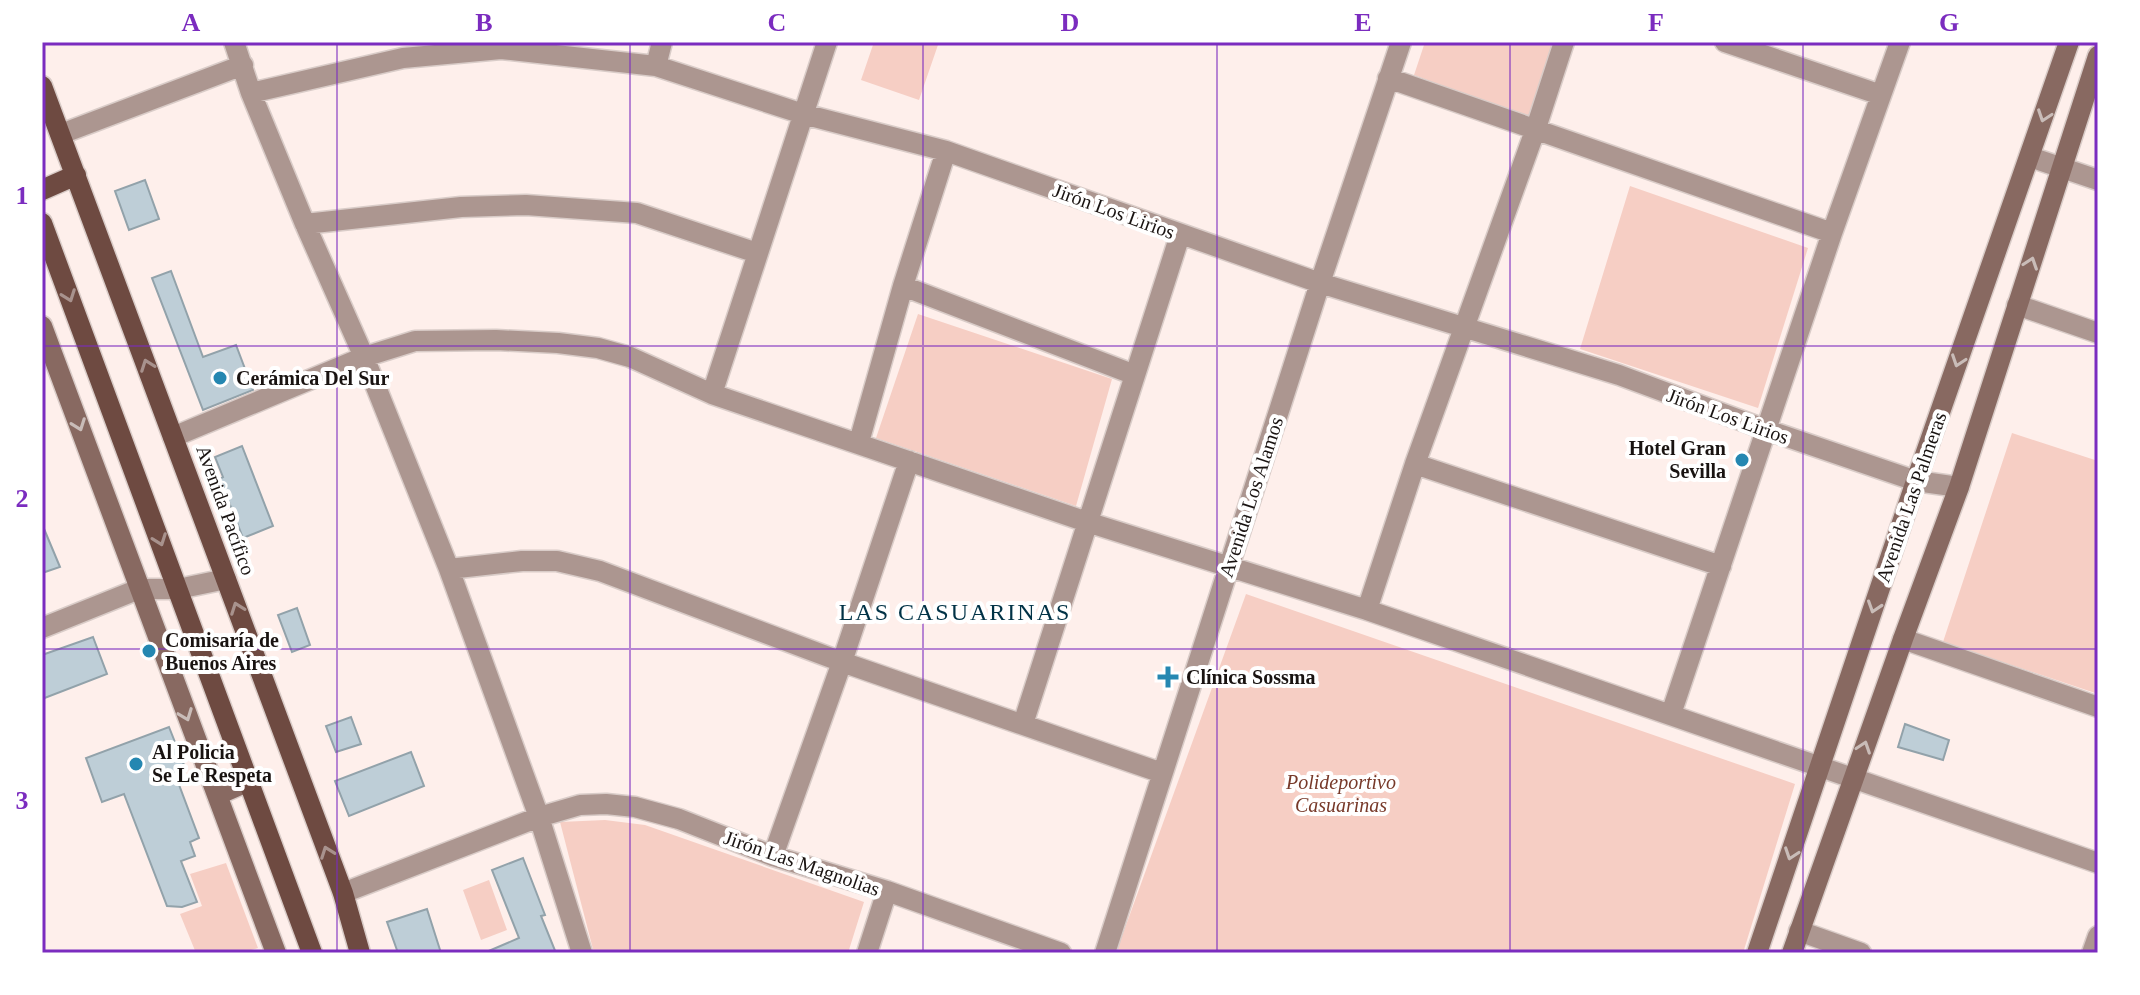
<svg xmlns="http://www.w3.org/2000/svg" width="2140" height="995" viewBox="0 0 2140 995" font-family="'Times New Roman',serif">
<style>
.green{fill:#f6cec4}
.building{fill:#beced7;stroke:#92a2aa;stroke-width:2}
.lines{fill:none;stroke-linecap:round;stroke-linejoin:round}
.street-casing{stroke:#d9ccc8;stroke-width:23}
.secondary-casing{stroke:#d9ccc8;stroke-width:23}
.primary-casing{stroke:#d9ccc8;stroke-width:23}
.street{stroke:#ac9690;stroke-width:20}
.secondary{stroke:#886961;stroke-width:20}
.primary{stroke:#6e4a41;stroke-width:20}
.oneway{stroke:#c9bcb8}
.oneway2{stroke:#a8928d}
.grid{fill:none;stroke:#7b2cbf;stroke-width:2;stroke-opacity:0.55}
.poi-dot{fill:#2587b1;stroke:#fff;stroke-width:3}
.labels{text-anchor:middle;stroke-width:8;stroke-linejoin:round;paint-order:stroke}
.street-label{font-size:20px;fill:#191311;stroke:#fff}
.poi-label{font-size:20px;font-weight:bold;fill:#191311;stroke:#fff;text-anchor:start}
.park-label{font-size:20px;font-style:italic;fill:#773929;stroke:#fff}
.quarter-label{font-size:24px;letter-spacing:2px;fill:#013246;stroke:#fff}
.neatline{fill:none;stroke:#7b2cbf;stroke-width:3}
.grid-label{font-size:26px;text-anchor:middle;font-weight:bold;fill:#7b2cbf}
</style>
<rect width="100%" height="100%" fill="#feefeb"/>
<!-- green -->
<path class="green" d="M874,42h65l-20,58 -58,-20z
M1425,42h129l-26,76 -114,-43z
M1630,186l178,62 -50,160 -178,-59z
M918,314l194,65 -36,127 -200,-68z
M2012,433l86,28v233l-155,-52z
M1246,594l549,190 -52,169h-617l-9,-3z
M605,820l40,5 219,77 -16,51h-254l-34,-131z
M226,863l32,85 -17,5h-45l-16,-39 22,-8 -12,-32z
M489,880l18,50 -26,10 -18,-50z"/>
<!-- building -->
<path class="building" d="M145,180l14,39 -30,11 -14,-39z
M171,271l32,86 33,-12 17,45 -50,20 -51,-132z
M242,446l31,80 -30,12 -23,-59 3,-2 -8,-20z
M42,524l18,43 -18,6z
M297,608l13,37 -18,7 -14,-37z
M93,637l14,37 -65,25v-44z
M351,717l10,27 -25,8 -10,-26z
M1905,724l44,16 -6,20 -45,-13z
M169,727l17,43 -11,4 24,64 -9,4 5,14 -14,5 16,41 -15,5 -15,-1 -43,-112 -22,8 -16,-44z
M411,752l13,34 -75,30 -14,-35z
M523,858l22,57 -4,1 15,37h-72l35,-15 -27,-68z
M427,909l14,44h-43l-11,-31z"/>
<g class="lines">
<defs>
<path id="street" d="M234,42l17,51 54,131 59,133 85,212 90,248 43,136
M1725,42l156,53
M656,66l6,-24
M1388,78l444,155
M251,93l152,-35 98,-9 155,17 147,48 143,37 374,132 299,92 148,55 149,51 43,6
M61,134l182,-69
M2030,157l68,23
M305,224l156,-17 65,-2 111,8 120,40
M903,286l232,89
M2017,305l81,28
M712,394l115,-352
M173,437l191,-80 51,-16 81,-1 62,3 40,5 32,9 82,37 375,128 280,88 731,253
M859,442l44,-156 43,-135
M1415,464l306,102
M449,569l73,-8h35l43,10 242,91 320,111
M1367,610l48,-146 121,-336 28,-86
M42,628l97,-39h39l48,-10
M1903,639l195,68
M1671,714l161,-481 68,-191
M1023,724l157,-489
M773,856l69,-194 67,-201
M343,893l196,-76 41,-12 26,-1 29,3 44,12 94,37 114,35 174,62
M1799,931l62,22
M867,953l20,-62
M1105,953l215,-670 81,-241
M2092,953l6,-17"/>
<path id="secondary" d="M42,326l234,627
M217,795l32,-14
M1757,953l159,-472 153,-439
M1792,953l111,-314 56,-152 139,-431"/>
<path id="primary" d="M42,86l301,807 17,60
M42,190l34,-15
M42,223l270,730"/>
</defs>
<!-- street casing -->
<use href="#street" class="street-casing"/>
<!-- secondary casing -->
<use href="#secondary" class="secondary-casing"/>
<!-- primary casing -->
<use href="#primary" class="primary-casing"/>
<!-- street -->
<use href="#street" class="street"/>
<!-- secondary -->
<use href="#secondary" class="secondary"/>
<!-- primary -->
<use href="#primary" class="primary"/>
</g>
<!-- one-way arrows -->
<defs><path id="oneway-chevron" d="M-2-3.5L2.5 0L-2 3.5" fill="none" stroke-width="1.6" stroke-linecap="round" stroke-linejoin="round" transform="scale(2)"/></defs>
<g class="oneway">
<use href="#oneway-chevron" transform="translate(2044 116) rotate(109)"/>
<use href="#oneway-chevron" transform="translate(2031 263) rotate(-71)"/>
<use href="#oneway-chevron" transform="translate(1958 361) rotate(109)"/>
<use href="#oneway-chevron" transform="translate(79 425) rotate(70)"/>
<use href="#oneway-chevron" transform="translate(1874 607) rotate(108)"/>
<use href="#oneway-chevron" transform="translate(186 715) rotate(69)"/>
<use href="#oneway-chevron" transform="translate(1864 747) rotate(-71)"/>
<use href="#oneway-chevron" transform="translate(1791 854) rotate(109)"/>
</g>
<g class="oneway2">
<use href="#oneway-chevron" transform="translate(69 296) rotate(70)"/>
<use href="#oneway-chevron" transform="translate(147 365) rotate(-110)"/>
<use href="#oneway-chevron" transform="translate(160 540) rotate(70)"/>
<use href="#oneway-chevron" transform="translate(237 608) rotate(-110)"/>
<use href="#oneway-chevron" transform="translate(327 852) rotate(-110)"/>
</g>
<!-- grid -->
<path class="grid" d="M337,42v911M630,42v911M923,42v911M1217,42v911M1510,42v911M1803,42v911M42,346h2056M42,649h2056"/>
<!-- markers -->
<g class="poi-dot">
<circle cx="220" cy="378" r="8"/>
<circle cx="1742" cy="460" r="8"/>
<circle cx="149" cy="651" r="8"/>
<path d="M1164 665h8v8h8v8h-8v8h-8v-8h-8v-8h8z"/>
<circle cx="136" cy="764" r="8"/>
</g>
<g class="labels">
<!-- street labels -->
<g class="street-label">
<text transform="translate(1114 211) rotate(20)" y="7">Jirón Los Lirios</text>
<text transform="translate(1728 416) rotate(20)" y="7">Jirón Los Lirios</text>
<text transform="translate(1251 497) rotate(-72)" y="7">Avenida Los Alamos</text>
<text transform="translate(1911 497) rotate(-71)" y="7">Avenida Las Palmeras</text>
<text transform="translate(226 510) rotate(70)" y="7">Avenida Pacífico</text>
<text transform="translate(802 863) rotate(19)" y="7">Jirón Las Magnolias</text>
</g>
<!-- poi labels -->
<g class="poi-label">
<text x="236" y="385">Cerámica Del Sur</text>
<text x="1726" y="455" text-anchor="end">Hotel Gran<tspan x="1726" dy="23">Sevilla</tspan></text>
<text x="165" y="647">Comisaría de<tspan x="165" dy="23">Buenos Aires</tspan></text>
<text x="1186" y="684">Clínica Sossma</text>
<text x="152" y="759">Al Policia<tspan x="152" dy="23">Se Le Respeta</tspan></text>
</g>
<!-- park labels -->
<g class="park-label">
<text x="1341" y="789">Polideportivo<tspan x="1341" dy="23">Casuarinas</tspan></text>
</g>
<!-- quarter labels -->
<g class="quarter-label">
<text x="955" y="620">LAS CASUARINAS</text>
</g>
</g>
<!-- border -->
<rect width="2140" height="995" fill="none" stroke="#ffffff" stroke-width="88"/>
<rect x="44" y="44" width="2052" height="907" class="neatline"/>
<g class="grid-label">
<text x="191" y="31">A</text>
<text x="484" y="31">B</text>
<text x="777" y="31">C</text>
<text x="1070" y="31">D</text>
<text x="1363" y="31">E</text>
<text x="1656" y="31">F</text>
<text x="1949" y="31">G</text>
<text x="22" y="204">1</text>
<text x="22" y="507">2</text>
<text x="22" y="809">3</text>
</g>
</svg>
